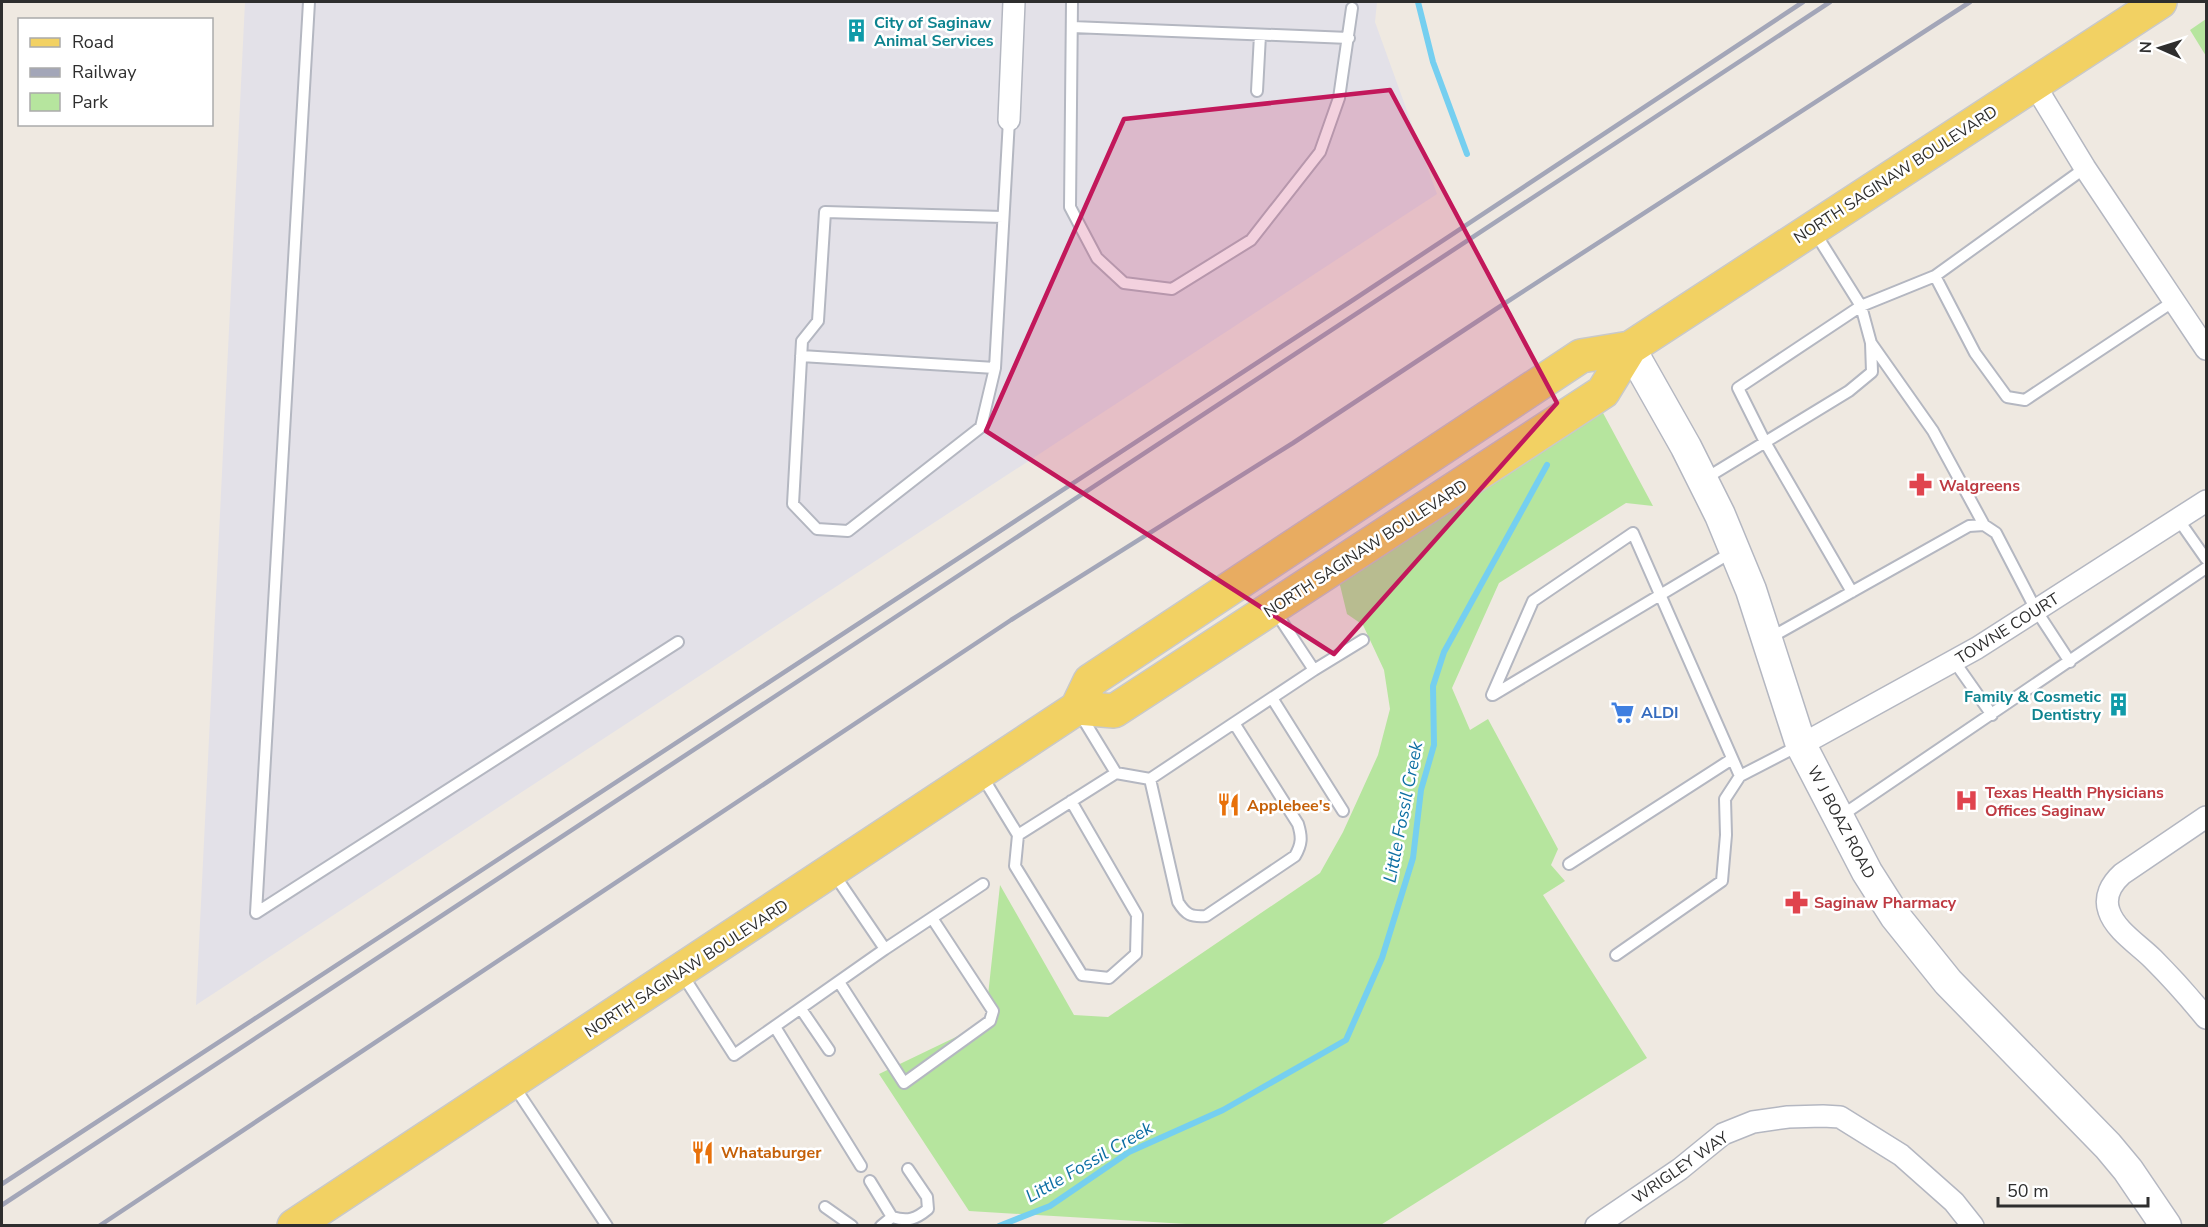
<svg xmlns="http://www.w3.org/2000/svg" width="2208" height="1227" viewBox="0 0 2208 1227" font-family="'Nunito Sans',sans-serif">
<style>
.industrial{fill:#e3e1e8}
.green{fill:#b6e59e}
.lines{fill:none;stroke-linecap:round;stroke-linejoin:round}
.stream{stroke:#75cff0;stroke-width:6}
.service-casing{stroke:#b4b7c1;stroke-width:14}
.minor-casing{stroke:#b4b7c1;stroke-width:24}
.secondary-casing{stroke:#b4b7c1;stroke-width:33}
.primary-casing{stroke:#c9c9c9;stroke-width:36}
.service{stroke:#fff;stroke-width:10}
.minor{stroke:#fff;stroke-width:21}
.secondary{stroke:#fff;stroke-width:30}
.primary{stroke:#f2d163;stroke-width:33}
.rail{stroke:#a3a6b8;stroke-width:4.5}
.marked{fill:#c2185b;fill-opacity:0.2;stroke:#c2185b;stroke-width:4.5;stroke-linejoin:round}
.labels{text-anchor:middle;stroke-width:5;stroke-linejoin:round;paint-order:stroke}
.culture-label{font-size:16px;font-weight:bold;fill:#0d838f;stroke:#fff;text-anchor:start}
.street-label{font-size:16px;fill:#2e2e2e;stroke:#fff}
.health-label{font-size:16px;font-weight:bold;fill:#be3a42;stroke:#fff;text-anchor:start}
.shop-label{font-size:16px;font-weight:bold;fill:#366cbe;stroke:#fff;text-anchor:start}
.food-label{font-size:16px;font-weight:bold;fill:#c56008;stroke:#fff;text-anchor:start}
.water-label{font-size:18px;font-style:italic;fill:#0d6fa3;stroke:#fff}
</style>
<rect width="100%" height="100%" fill="#efe9e1"/>
<!-- industrial -->
<path class="industrial" d="M245,2h1132l-2,20 62,172 -1241,811z"/>
<!-- green -->
<path class="green" d="M2206,19v37l-16,-26z
M1602,411l51,95 -27,-3 -127,80 -47,105 18,42 18,-11 70,130 -7,16 14,16 -22,14 104,163 -268,168 -176,-1 -234,-14 -90,-137 106,-51 15,-138 74,130 34,2 212,-144 23,-41 35,-77 12,-46 -6,-39 -21,-45 -16,-11 -8,-33z"/>
<g class="lines">
<!-- stream -->
<path class="stream" d="M1418,2l15,60 34,92
M999,1226l51,-20 79,-54 94,-42 123,-70 36,-82 31,-100 8,-68 13,-45 -1,-59 11,-34 103,-187"/>
<defs>
<path id="service" d="M309,2l-53,911 422,-271
M1072,2l-2,205 27,51 27,25 48,6 79,-49 69,-88 19,-54 13,-90
M1072,27l277,11
M1257,91l3,-56
M1003,217l-178,-5 -7,109 -16,20 -9,163 24,25 31,2 133,-104 14,-59 14,-248
M1935,276l40,77 32,44 18,3 149,-99
M1871,343l62,88 51,94
M801,356l194,12
M1703,480l146,-89 23,-19 -1,-29 -10,-37 -47,-75
M2178,519l28,40
M1852,592l-87,-150 -27,-54 123,-82 74,-30 150,-108
M1768,639l201,-113 15,-1 12,8 40,77 34,52
M1954,661l38,54
M1314,670l49,-30
M1492,695l41,-94 100,-68 107,243 60,-31
M1493,695l239,-143
M1272,698l71,113
M1116,773l34,6 28,123c8,13 13,15 28,14l89,-60c7,-12 7,-19 3,-32l-64,-101 80,-53 -39,-59
M982,776l36,59 -3,31 67,109 27,3 27,-24 1,-39 -66,-114
M1150,779l84,-56
M1841,816l365,-248
M1018,835l98,-62 -36,-59
M1569,864l163,-105
M885,949l98,-65
M1616,955l106,-74 4,-46 -1,-36 15,-23
M682,974l52,81 151,-106 -51,-75
M839,982l65,101 86,-62 3,-10 -61,-93
M801,1009l28,41
M775,1027l86,139
M514,1086l93,140
M870,1181l22,36c16,5 24,2 36,-8l-1,-12 -19,-28
M825,1207l27,19
M881,1226l11,-9"/>
<path id="minor" d="M2034,84l51,84 121,181
M1009,120l5,-118
M1801,745l176,-97 229,-147
M2206,817l-84,57c-11,10 -18,23 -13,37 6,19 30,34 44,48 19,19 36,38 53,59
M1596,1226l84,-57 43,-35 30,-12 35,-5 35,-1 17,1 61,38 53,47 19,24"/>
<path id="secondary" d="M1630,348l56,99 34,68 31,75 50,155 66,127 28,44 53,66 160,164 20,24 38,56"/>
<path id="primary" d="M1077,708l37,3 489,-319 27,-44
M294,1226l783,-518 13,-27 491,-325 49,-8 530,-346"/>
</defs>
<!-- service casing -->
<use href="#service" class="service-casing"/>
<!-- minor casing -->
<use href="#minor" class="minor-casing"/>
<!-- secondary casing -->
<use href="#secondary" class="secondary-casing"/>
<!-- primary casing -->
<use href="#primary" class="primary-casing"/>
<!-- service -->
<use href="#service" class="service"/>
<!-- minor -->
<use href="#minor" class="minor"/>
<!-- secondary -->
<use href="#secondary" class="secondary"/>
<!-- primary -->
<use href="#primary" class="primary"/>
<!-- rail -->
<path class="rail" d="M2,1184l1351,-884 450,-298
M2,1205l1828,-1203
M99,1226l912,-606 282,-177 203,-134 474,-307"/>
</g>
<!-- marked area -->
<path class="marked" d="M1390,90l167,313 -223,251 -348,-223 138,-312z"/>
<!-- icons -->
<defs>
<symbol id="building-bare" viewBox="-9 -9 18 18"><path d="M-4-6H4V6H1V3H-1V6H-4ZM-2.5-4.3h1.7v1.8h-1.7ZM.8-4.3h1.7v1.8H.8ZM-2.5-1h1.7V.8h-1.7ZM.8-1h1.7V.8H.8Z" fill="#0f9aa8" stroke="#fff" stroke-width="2.5" paint-order="stroke"/></symbol>
<symbol id="pharmacy-bare" viewBox="-9 -9 18 18"><path d="M-2-6h4v4h4v4h-4v4h-4v-4h-4v-4h4Z" fill="#e0444e" stroke="#fff" stroke-width="2.5" paint-order="stroke"/></symbol>
<symbol id="supermarket-bare" viewBox="-9 -9 18 18"><path d="M-6-5.5h2.5l.6 2H6L4.5 2H-2.5L-4.4-4H-6ZM-1.5 3.2a1.3 1.3 0 1 0 .1 0ZM3 3.2a1.3 1.3 0 1 0 .1 0Z" fill="#3f7fe0" stroke="#fff" stroke-width="2.5" paint-order="stroke"/></symbol>
<symbol id="hospital-bare" viewBox="-9 -9 18 18"><path d="M-5-5h3v3.5h4V-5h3V5h-3V1.5h-4V5h-3Z" fill="#e0444e" stroke="#fff" stroke-width="2.5" paint-order="stroke"/></symbol>
<symbol id="restaurant-bare" viewBox="-9 -9 18 18"><path d="M-5-6h1v4h1v-4h1v4h1v-4h1v5L-1.5 .5V6h-2V.5L-5-1ZM5-6V6H3V1.5H1.5Q1.5-4 5-6Z" fill="#e8710a" stroke="#fff" stroke-width="2.5" paint-order="stroke"/></symbol>
</defs>
<g fill-rule="evenodd">
<use href="#building-bare" x="840" y="14" width="33" height="33"/>
<use href="#pharmacy-bare" x="1904" y="468" width="33" height="33"/>
<use href="#building-bare" x="2102" y="688" width="33" height="33"/>
<use href="#supermarket-bare" x="1606" y="696" width="33" height="33"/>
<use href="#hospital-bare" x="1950" y="784" width="33" height="33"/>
<use href="#restaurant-bare" x="1212" y="788" width="33" height="33"/>
<use href="#pharmacy-bare" x="1780" y="886" width="33" height="33"/>
<use href="#restaurant-bare" x="686" y="1136" width="33" height="33"/>
</g>
<g class="labels">
<!-- culture labels -->
<g class="culture-label">
<text x="874" y="28">City of Saginaw<tspan x="874" dy="18">Animal Services</tspan></text>
<text x="2101" y="702" text-anchor="end">Family &amp; Cosmetic<tspan x="2101" dy="18">Dentistry</tspan></text>
</g>
<!-- street labels -->
<g class="street-label">
<text transform="translate(1895 174) rotate(-33)" y="6">NORTH SAGINAW BOULEVARD</text>
<text transform="translate(1365 548) rotate(-33)" y="6">NORTH SAGINAW BOULEVARD</text>
<text transform="translate(2007 628) rotate(-32)" y="6">TOWNE COURT</text>
<text transform="translate(1842 822) rotate(62)" y="6">W J BOAZ ROAD</text>
<text transform="translate(686 968) rotate(-33)" y="6">NORTH SAGINAW BOULEVARD</text>
<text transform="translate(1680 1167) rotate(-35)" y="6">WRIGLEY WAY</text>
</g>
<!-- health labels -->
<g class="health-label">
<text x="1939" y="491">Walgreens</text>
<text x="1985" y="798">Texas Health Physicians<tspan x="1985" dy="18">Offices Saginaw</tspan></text>
<text x="1814" y="908">Saginaw Pharmacy</text>
</g>
<!-- shop labels -->
<g class="shop-label">
<text x="1641" y="718">ALDI</text>
</g>
<!-- food labels -->
<g class="food-label">
<text x="1247" y="811">Applebee's</text>
<text x="721" y="1158">Whataburger</text>
</g>
<!-- water labels -->
<g class="water-label">
<text transform="translate(1403 812) rotate(-79)" y="6">Little Fossil Creek</text>
<text transform="translate(1089 1162) rotate(-30)" y="6">Little Fossil Creek</text>
</g>
</g>
<!-- border -->
<rect width="2208" height="1227" fill="none" stroke="#2e2e2e" stroke-width="6"/>
<!-- legend -->
<rect x="18" y="18" width="195" height="108" fill="#ffffff" stroke="#ababab" stroke-width="1.5"/>
<rect x="30" y="38" width="30" height="9" fill="#f2d163" stroke="#ababab" stroke-width="1.5"/>
<text x="72" y="48" font-size="18" fill="#2e2e2e">Road</text>
<rect x="30" y="68" width="30" height="9" fill="#a3a6b8" stroke="#ababab" stroke-width="1.5"/>
<text x="72" y="78" font-size="18" fill="#2e2e2e">Railway</text>
<rect x="30" y="93" width="30" height="18" fill="#b6e59e" stroke="#ababab" stroke-width="1.5"/>
<text x="72" y="108" font-size="18" fill="#2e2e2e">Park</text>
<!-- north arrow -->
<g transform="translate(2160 48) rotate(273)" stroke="#ffffff" stroke-width="4.5" paint-order="stroke">
<path d="M0-4.5L10 22L0 15L-10 22Z" fill="#2e2e2e"/>
<text y="-9" font-size="16" font-weight="bold" text-anchor="middle" fill="#2e2e2e">N</text>
</g>
<!-- scale -->
<path d="M1998 1197v9h150v-9" fill="none" stroke="#2e2e2e" stroke-width="3"/>
<text x="2007" y="1197" font-size="18" fill="#2e2e2e" stroke="#ffffff" stroke-width="4.5" paint-order="stroke">50 m</text>
</svg>
